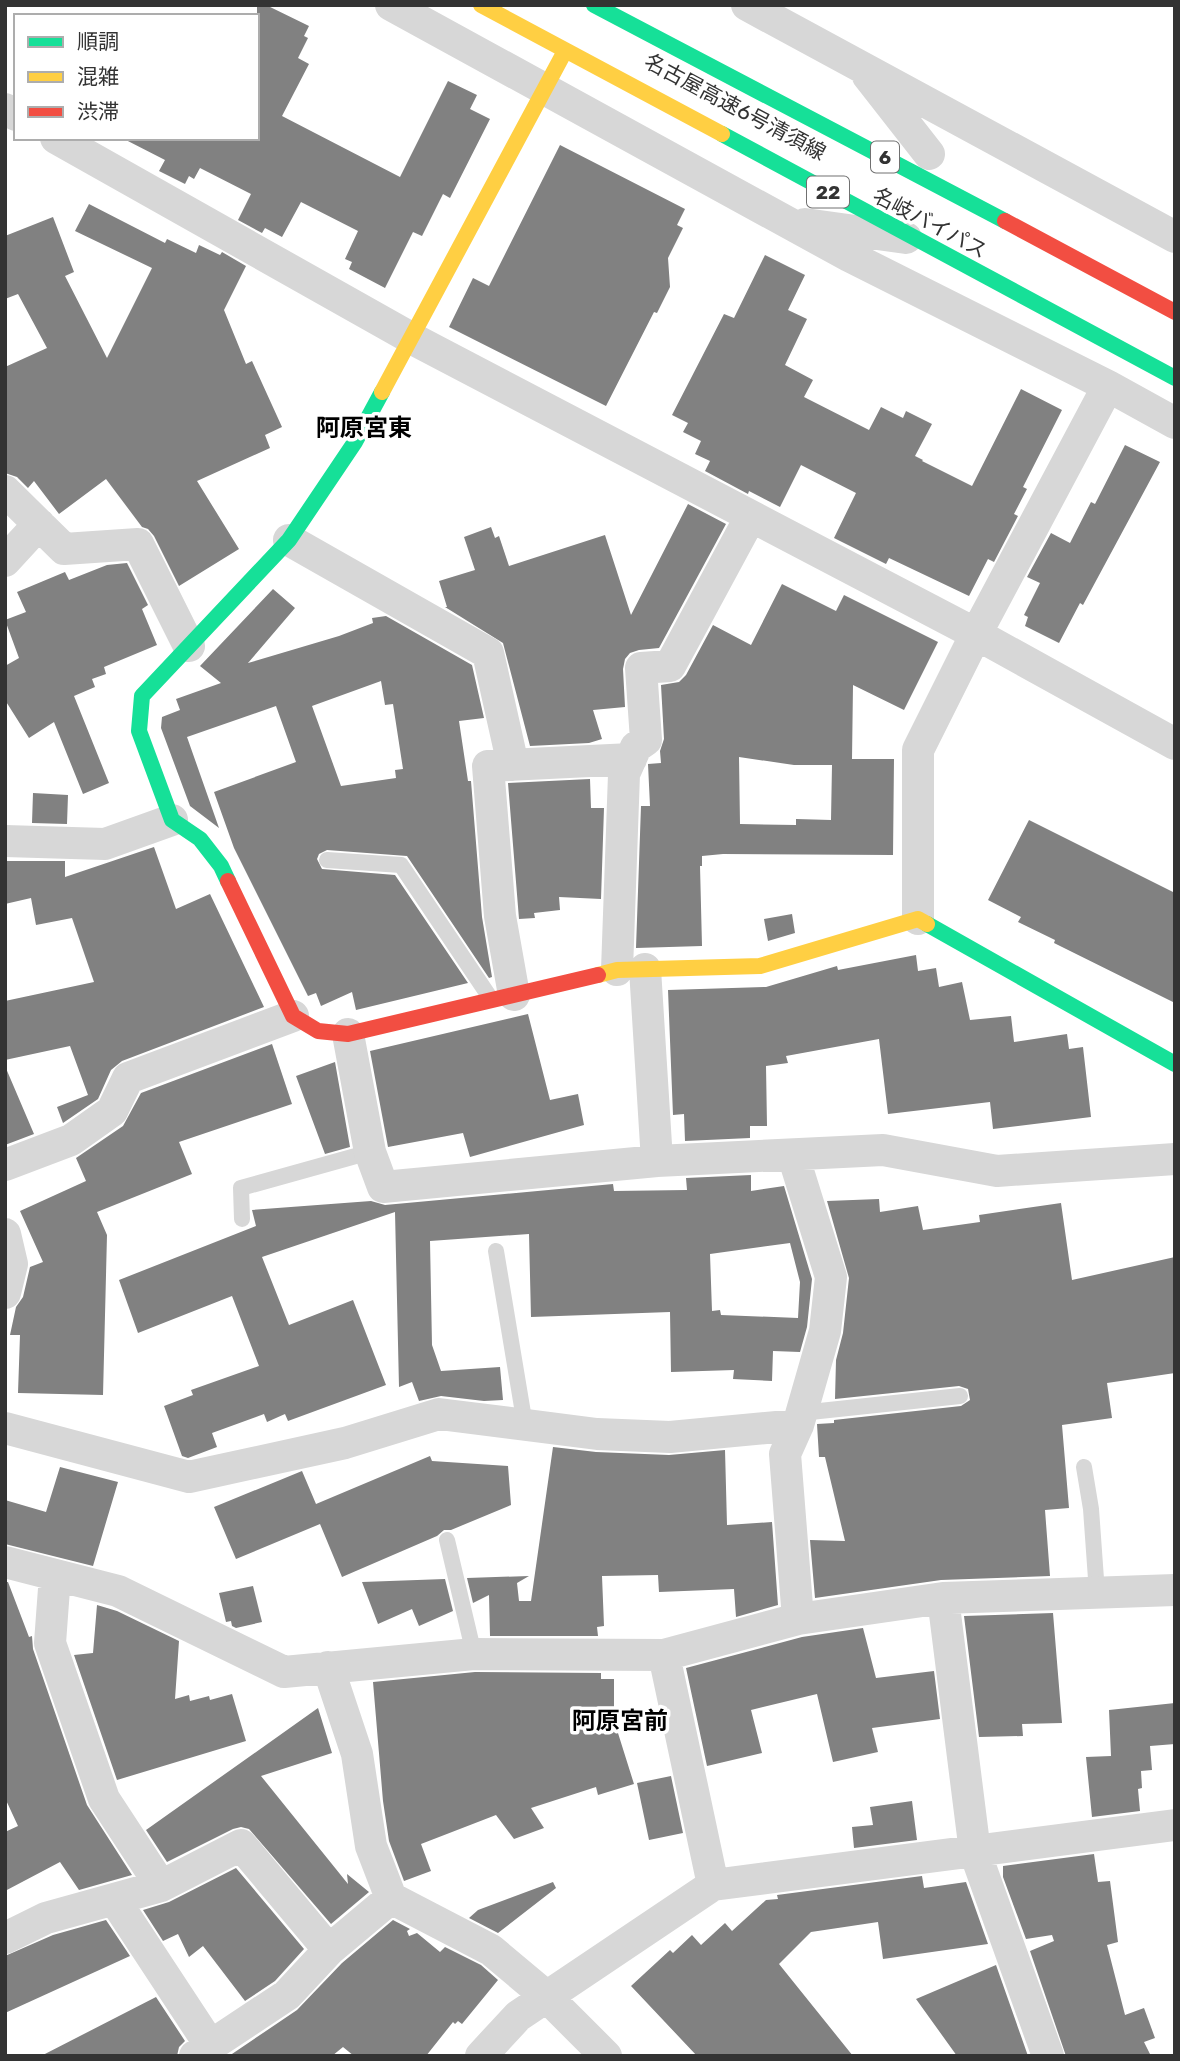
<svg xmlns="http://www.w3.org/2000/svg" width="1180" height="2061" viewBox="0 0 1180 2061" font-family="Rubik,'Noto Sans JP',sans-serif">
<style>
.building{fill:#818181;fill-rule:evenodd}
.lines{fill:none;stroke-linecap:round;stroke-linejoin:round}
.lane{stroke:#d7d7d7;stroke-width:16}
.street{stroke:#d7d7d7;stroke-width:32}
.fast{stroke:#16e098;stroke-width:16}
.slow{stroke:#ffcf43;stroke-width:16}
.jam{stroke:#f24e42;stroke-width:16}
.labels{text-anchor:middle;stroke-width:7;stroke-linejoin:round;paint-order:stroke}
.shield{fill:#fff;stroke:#707070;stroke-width:2}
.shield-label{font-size:19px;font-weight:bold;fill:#333}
.street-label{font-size:21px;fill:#333;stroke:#fff}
.quarter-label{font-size:24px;font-weight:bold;fill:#000;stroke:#fff}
</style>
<rect width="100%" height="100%" fill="#fff"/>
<!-- building -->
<path class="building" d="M257,5h9l43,21 -5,10 4,2 -10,20 11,6 -27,52 118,61 48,-96 29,14 -7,14 20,10 -40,79 -7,-4 -21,42 -9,-4 -28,56 -36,-19 3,-7 -7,-3 13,-28 -57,-29 -19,35 -17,-9 -3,5 -24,-13 13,-26 -51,-26 -6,11 -5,-3 -4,8 -26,-13 6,-11 -43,-22h135z
M560,145l125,64 -8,16 6,3 -15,30 2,29 -13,26 -3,-1 -48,94 -157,-79 24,-49 16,8z
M89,204l76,39 2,-4 29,14 3,-8 21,10 2,-3 24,14 -22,44 22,54 6,-3 30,66 -17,8 5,13 -73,33 42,68 -60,37 -25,-50 -6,-7 -6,-2 -36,-48 -47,35 -25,-33 -6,7 -11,-11 -12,-4v-106l42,-19 -29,-54 -13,5v-63l48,-19 21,55 -9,4 42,82 45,-90 -77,-37z
M765,255l40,20 -17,35 19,9 -22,46 28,15 -9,17 65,33 12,-23 22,11 3,-7 26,13 -17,32 8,4 -1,1 50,25 49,-97 41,21 -39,77 4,2 -13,25 4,2 -24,46 -6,-3 -19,37 -80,-38 -3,6 -52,-26 22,-45 -55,-28 -21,42 -31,-16 -1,3 -43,-23 5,-10 -15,-7 6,-13 -18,-9 5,-9 -16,-8 52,-101 10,4z
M1125,445l35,17 -77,143 -3,-2 -21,40 -34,-17 3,-9 -4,-2 16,-32 -13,-6 24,-44 19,10 21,-41 4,2z
M688,504l38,20 -67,124 -20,2 -9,3 -5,6 -2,10 2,38 -32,3 9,29 -13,4 -59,3 -27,-103 -58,-36h2l-8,-26 36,-11 -11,-33 27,-10 4,11 4,-2 10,30 96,-31 26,80z
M127,563l21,42 -6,4 15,36 -53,22 2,7 -14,5 3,8 -21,9 35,87 -26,11 -29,-72 -25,16 -24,-38v-34l14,-8 -14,-38 21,-8 -9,-20 48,-20 4,8 38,-15z
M782,584l54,27 8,-16 94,47 -34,68 -51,-25 -1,74h42l-1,96 -170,-1 -21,2v10h-2l2,80 -66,2 5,-142h9l-2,-42 13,-1 -1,-12 4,-12 -3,-54 18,-3 7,-7 27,-50 38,20zM739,757l55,8h38l-1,55 -35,-1v6l-56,-1z
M273,589l22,19 -47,55 91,-27 34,-13 -1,-5 14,-2 86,49 12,53 -25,3 9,60h3l11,136 10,60 -3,1 -82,-122 -80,-6 -8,4 -2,5 5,10 73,6 73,108 -112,27 -4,-18 -31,14 -5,-13 -8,3 -74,-148 -20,-56 82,-30 -20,-56 -89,31 32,91 -29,-22 -29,-78 1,-11 18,-7 -4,-11 45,-16 -21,-17zM381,681l4,24 8,-1 10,65 -8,1 1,8 -55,8 -29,-80z
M590,779l1,29h13l-3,91 -42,-2 1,13 -26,3 1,5 -16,1 -11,-136z
M33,793l35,2 -1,29 -35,-1z
M1029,820l146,73v110l-121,-60 1,-3 -37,-18 3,-5 -33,-17z
M154,847l22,62 34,-15 54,113 -142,54 -11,9 -13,29 -35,24 -6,-16 31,-12 -18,-49 -65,14v-59l89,-19 -22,-64 -36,7 -5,-27 -26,6v-43h60v16z
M792,914l3,19 -27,8 -4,-22z
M916,955l2,16 18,-3 3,19 23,-5 8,38 41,-4 3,26 53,-8 2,15 14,-2 8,70 -98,12 -3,-27 -102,12 -9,-75 -93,17 2,7 -22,3 1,60h-17v12l-65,3 -1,-27 -11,1 -5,-125 98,-3 71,-21 1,4z
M528,1014l22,86 28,-6 6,31 -114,32 -7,-24 -75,14 -18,-96z
M272,1044l20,60 -113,38 13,32 -95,38 10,23 -4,160 -85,-2 2,-58h-10l6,-28 7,-10 7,-30 13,-5 -23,-51 66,-30 -10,-23 47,-32 18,-33z
M335,1062l15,85 -25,7 -29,-78z
M5,1066l29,68 -29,11z
M751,1175v16l33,-5 28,93 -5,48 -7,25 -27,-1 -1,30 -39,-2 1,-9 -63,2 -1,-60 -139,5 -2,-83 -99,7 2,104 9,26 59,-4 3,33 -19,1 -43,-5 -22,5 -7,-19 -13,5 -4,-175 -133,45 27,68 64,-25 33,85 -98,36 -3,-7 -18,8 -3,-8 -52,19 5,14 -29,11 -6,-2 -18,-50 29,-11 -2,-5 68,-24 -27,-70 -94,37 -19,-53 137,-54 -4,-16 119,-9 14,4 228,-21 1,7 73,-1 -1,-12zM790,1243l10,39 -2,36 -77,-3 -1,-5 -8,1 -2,-57z
M879,1199l1,13 38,-6 5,24 57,-8 -1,-7 82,-12 11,77 103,-23v116l-68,10 5,35 -50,7 7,83 -24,2 5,66 -109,4 -126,18 -5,-58 35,1 -20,-84h-6l-2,-33 17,-1v-3l127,-14 9,-6 -2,-11 -9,-3 -124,13 1,-39 7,-27 6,-55 -22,-77z
M553,1447l43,5 73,3 56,-5 2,75 45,-3 6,83 -42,12 -2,-28 -75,3 -1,-17 -56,1 2,50 -7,1 1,9h-108l-1,-41 -16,8 -6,-25 62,-2 -12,7 2,18h12z
M430,1456l2,5 76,5 3,39 -60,25h-7l-7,6 -95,41 -22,-53 -84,35 -22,-52 88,-36 14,33z
M60,1467l58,15 -25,84 -88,-22v-44l41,12z
M445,1579l8,32 -34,15 -7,-17 -34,15 -16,-42z
M5,1582h3l21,55 3,-1 1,13 54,156 45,70 -53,15 -19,-28 -55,29v-59l13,-6 -13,-28z
M253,1586l9,36 -26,6 -4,-2 -1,-5 -5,1 -7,-29z
M97,1605l20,6 62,30 -4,58 14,-4 1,6 19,-5 1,4 22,-6 14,47 -129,39 -43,-125 19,-2z
M1053,1613l9,110 -40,1 1,12 -44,1 -15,-121z
M863,1628l13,50 58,-7 6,48 -68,9 6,24 -45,10 -16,-68 -66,16 11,43 -55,13 -21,-98 116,-31z
M475,1672l126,1v6h13v35h-2l22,70 -36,11 -2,-8 -65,21 13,20 -30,11 -18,-24 -75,29 10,27 -27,10 -15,-40 -6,-40 -10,-119z
M1175,1703v41l-25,2 2,24 -11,1 1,17 -4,1 2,22 -48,6 -6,-60 25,-1 -2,-46z
M318,1708l14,45 -71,23 87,108 -1,-10 22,18 -38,32 -82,-95 -8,-2 -8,2 -66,33 -21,-32z
M671,1776l12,57 -34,7 -12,-57z
M912,1801l5,39 -63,8 -2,-21 21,-2 -3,-18z
M1094,1854l4,28 12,-1 8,61 -11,3 18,70 19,-7 11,30 -11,4 7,14h-85l-36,-105 24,-10 -2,-6 -26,4 -23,-62v-11z
M236,1868l68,81 -29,32 -30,20 -42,-55 -14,11 -11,-23 -15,7 -20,-31 26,-8z
M922,1876l2,12 42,-6 22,62 -105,15 -5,-37 -67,10 -32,32 74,92h-156l-66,-70 39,-36 3,3 19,-18 9,10 24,-22 7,8 34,-31 12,-1 -1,-4z
M553,1882l3,6 -58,45 -29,-15 9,-8z
M106,1920l24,36 -125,57v-57l48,-21z
M393,1920l17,9 -3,2 2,5 8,-3 23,19 5,-5 36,18 17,15 -36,44 -4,-3 -3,3 -2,-2 -27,34h-72l-11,-9 -11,9h-103l68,-46 45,-47z
M996,1965l32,91h-71l-41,-57z
M156,1997l29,44 -6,6 -2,9h-136z"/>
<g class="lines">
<!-- lane -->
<path class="lane" d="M327,860l74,5 90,134
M242,1219l-1,-31 129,-36
M496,1251l29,174
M801,1413l159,-17
M1084,1467l7,42 6,84
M447,1540l27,114"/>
<!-- street -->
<path class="street" d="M391,5l458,251 259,130 67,37
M747,5l428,232
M868,76l61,78
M5,109l11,6
M56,138l355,200 565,296 199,110
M805,224l101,14
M5,491l59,58 74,-5 51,102
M289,540l199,113 25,112
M5,561l34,-37
M5,841l100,3 67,-24
M918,919v-169l58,-116 132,-248
M645,969l12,192
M617,970l7,-196 12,-27 10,-7 -5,-72 29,-2 81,-150
M514,995l-14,-79 -12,-150 143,-7
M348,1034l22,118 13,35 274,-26 226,-11 114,21 178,-12
M793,1155l38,122 -6,54 -27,94 -13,29 13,165
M5,1165l66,-25 41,-29 16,-33 165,-62
M5,1234l7,30 -7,29
M5,1428l184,49 156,-34 94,-29 158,20 73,3 128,-12
M5,1562l113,29 166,81 190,-18 190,1 134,-36 145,-21 232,-8
M55,1575l-5,68 54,156 57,87
M943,1598l32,254 73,204
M664,1655l49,230
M328,1667l29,87 14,92 20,52 100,52 56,47 59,59
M114,1899l96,146
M5,1938l41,-20 115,-32 80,-41 88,105
M195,2056l92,-61 42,-45 62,-52
M481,2056l37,-40 195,-131 462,-60"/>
<!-- fast -->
<path class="fast" d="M594,5l411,216
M722,134l453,244
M228,881l-7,-15 -21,-27 -28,-19 -33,-89 3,-35 147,-156 66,-98 27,-50
M927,924l248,140"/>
<!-- slow -->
<path class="slow" d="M481,5l241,129
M382,392l183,-341
M598,975l19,-5 143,-4 158,-47 9,5"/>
<!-- jam -->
<path class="jam" d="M1005,221l170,91
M228,881l65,135 25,15 30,3 250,-59"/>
</g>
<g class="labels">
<!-- shield labels -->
<g class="shield">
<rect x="871" y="141.5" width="28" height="31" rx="5"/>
<rect x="807" y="176.5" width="42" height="31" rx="5"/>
</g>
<g class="shield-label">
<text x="885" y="164">6</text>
<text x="828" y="199">22</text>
</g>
<!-- street labels -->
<g class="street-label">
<text transform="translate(735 107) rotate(28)" y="7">名古屋高速6号清須線</text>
<text transform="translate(930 223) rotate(28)" y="7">名岐バイパス</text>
</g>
<!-- quarter labels -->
<g class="quarter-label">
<text x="364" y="436">阿原宮東</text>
<text x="620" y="1729">阿原宮前</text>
</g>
</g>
<!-- border -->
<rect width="1180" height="2061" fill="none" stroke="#333333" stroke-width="14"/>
<!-- legend -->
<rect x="14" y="14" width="245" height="126" fill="#ffffff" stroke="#adadad" stroke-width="2"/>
<rect x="28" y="37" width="35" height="10" fill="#16e098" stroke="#adadad" stroke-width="2"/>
<text x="77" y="49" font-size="21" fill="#333333">順調</text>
<rect x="28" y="72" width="35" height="10" fill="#ffcf43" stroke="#adadad" stroke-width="2"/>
<text x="77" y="84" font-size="21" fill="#333333">混雑</text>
<rect x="28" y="107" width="35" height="10" fill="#f24e42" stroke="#adadad" stroke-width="2"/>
<text x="77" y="119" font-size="21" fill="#333333">渋滞</text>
</svg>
